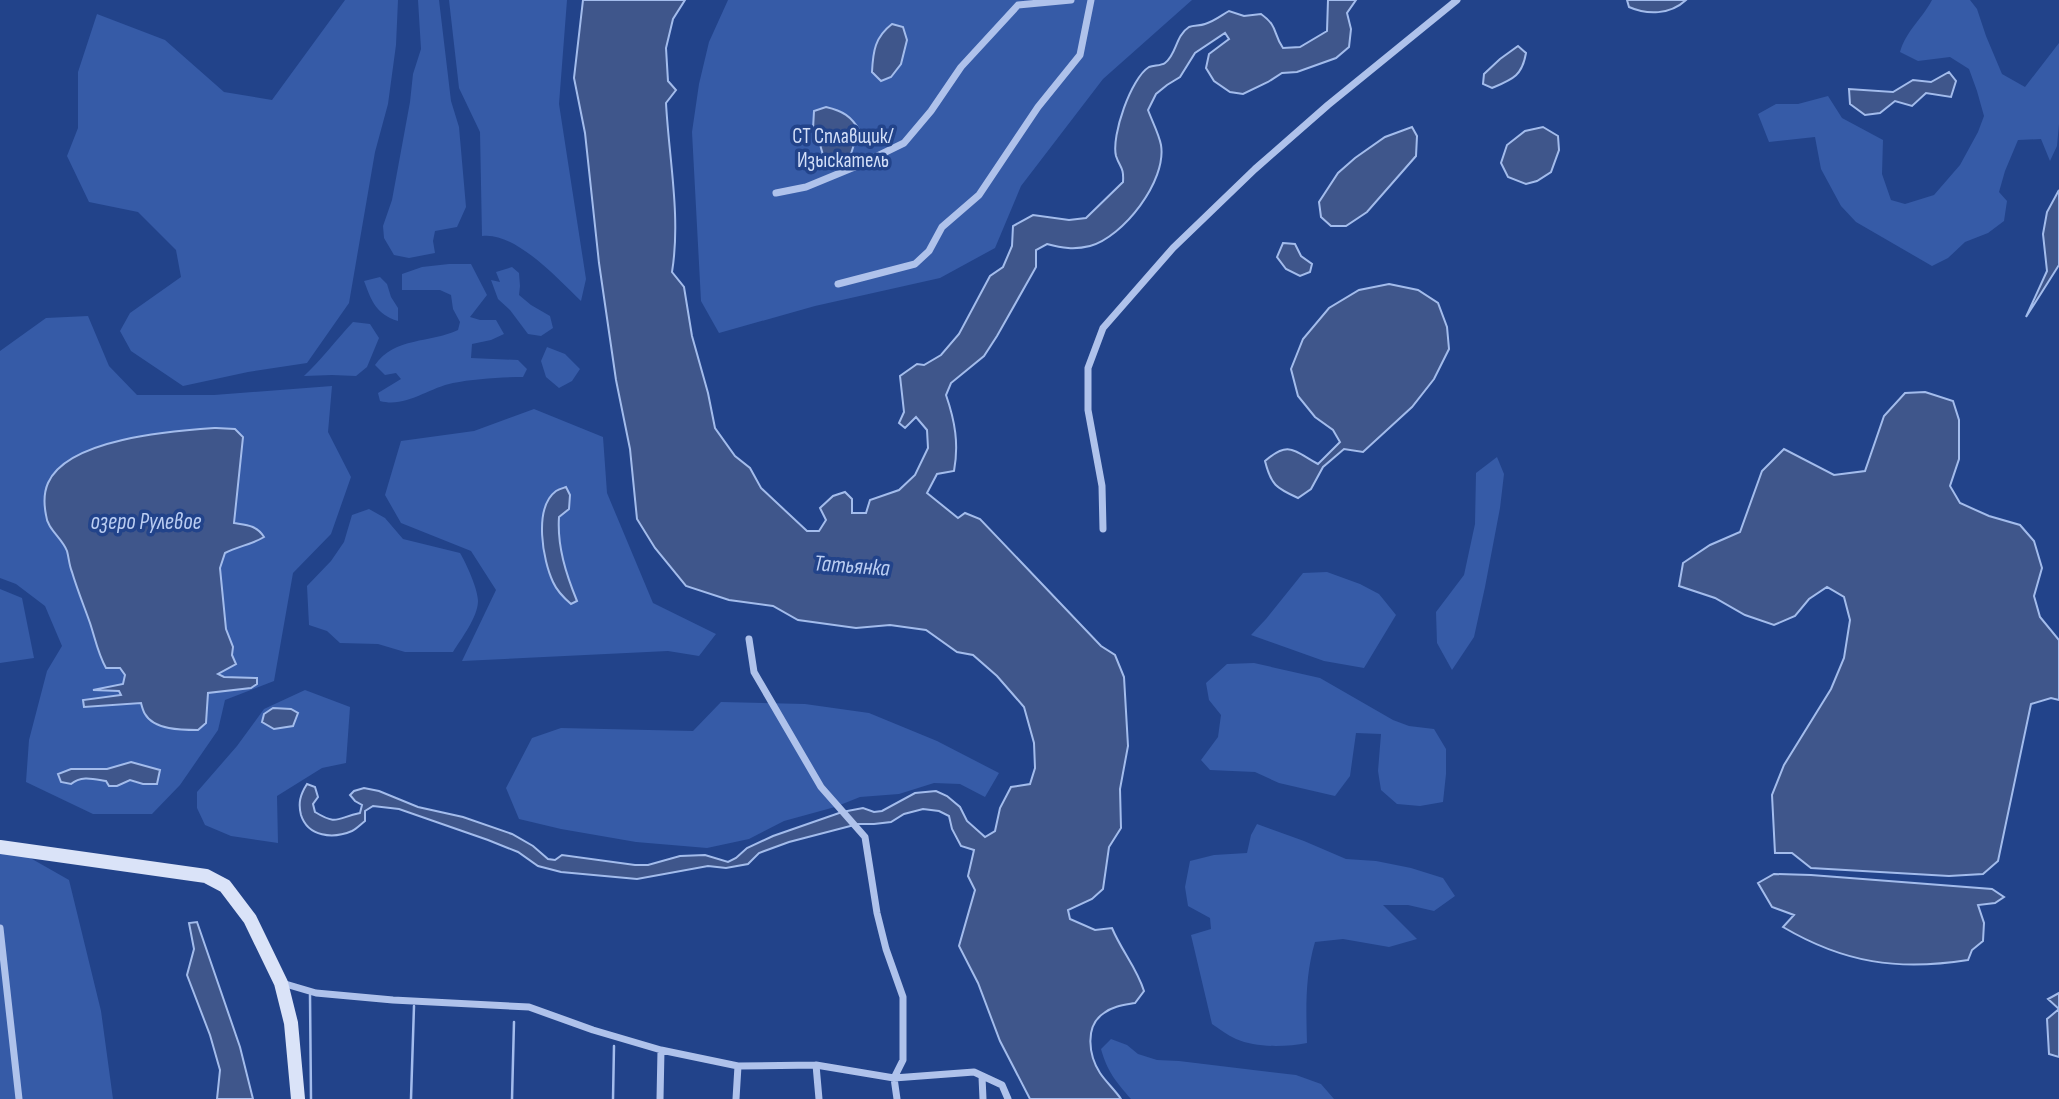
<svg xmlns="http://www.w3.org/2000/svg" width="2059" height="1099" viewBox="0 0 2059 1099" font-family="'Sofia Sans Condensed',sans-serif">
<style>
.green{fill:#365ba7}
.water{fill:#3f568b;stroke:#a3bcec;stroke-width:2}
.lines{fill:none;stroke-linecap:round;stroke-linejoin:round}
.stream{stroke:#a3bcec;stroke-width:2.5}
.street{stroke:#afc2eb;stroke-width:7}
.secondary{stroke:#dae3f8;stroke-width:14}
.labels{text-anchor:middle;stroke-width:7;stroke-linejoin:round;paint-order:stroke}
.park-label{font-size:21px;fill:#d3dff8;stroke:#22438a}
.water-label{font-size:23px;font-style:italic;fill:#bacdf2;stroke:#22438a}
</style>
<rect width="100%" height="100%" fill="#22438a"/>
<!-- green -->
<path class="green" d="M345,0h53l-2,45 -8,59 -13,48 -26,151 -42,60 -59,9 -65,14 -52,-35 -11,-20 10,-18 51,-36 -5,-27 -38,-38 -49,-10 -22,-46 11,-28v-56l19,-58 68,26 59,52 48,8z
M418,0h21l12,101 8,26 7,80 -9,20 -22,4 -2,10 2,12 -26,5 -15,-3 -10,-17 -1,-12 9,-26 18,-98 3,-28 8,-25z
M449,0h118l-8,104 27,175 -5,22c-22,-21 -66,-70 -99,-65l-2,-104 -21,-44z
M728,0h464l-89,79 -82,107 -26,62 -55,30 -125,28 -96,27 -18,-32 -9,-169 7,-48 10,-42z
M1932,0h38l7,9 9,27 16,38 23,13 34,-44v81l-2,22 -7,15 -9,-22 -23,1 -13,31 -6,21 8,9 -3,20 -16,12 -23,9 -17,16 -16,8 -76,-44 -15,-16 -20,-37 -6,-32 -46,5 -11,-28 18,-10h22l30,-8 14,22 41,22 -1,34 9,26 14,4 29,-9 26,-30 18,-33 6,-16 -7,-25 -8,-22 -19,-12 -32,4 -18,-9c6,-21 22,-33 32,-52z
M449,264h22l16,31 -17,22 10,3h16l8,14 -13,6 -19,4 -1,14 47,2 9,9 -4,8c-21,0 -50,2 -70,6 -25,5 -47,25 -73,18l-2,-8 23,-14 -5,-6 -11,2 -10,-10c19,-28 56,-22 83,-35l2,-8 -7,-13 -2,-14 -11,-5h-38v-16l20,-7z
M512,267l7,6 1,13 -1,9 12,10 19,11 3,12 -12,8 -13,-2 -18,-24 -12,-11 -7,-19 9,2 -4,-10z
M380,277l7,7 4,13 7,11v13c-22,-7 -26,-19 -34,-40z
M88,316l21,50 28,29h77l118,-9 -4,46 23,45 -20,57 -38,39 -19,108 -49,19 -7,30 -38,55 -28,29h-59l-67,-32 3,-42 18,-69 15,-25 -17,-40 -29,-22 -16,-6v-227l46,-33z
M353,322l17,2 9,14 -12,29 -11,9 -24,-1 -28,1c18,-17 32,-36 49,-54z
M547,347l18,7 15,15 -8,12 -13,7 -13,-11 -5,-16z
M534,409l69,28 4,56 46,110 63,31 -17,22 -31,-5 -206,10 34,-71 -25,-39 -70,-28 -16,-28 16,-54 73,-10z
M1497,457l7,17 -4,34 -15,79 -11,50 -22,33 -15,-27 -1,-31 28,-37 11,-51 1,-51z
M369,509l16,9 18,21 57,14c6,10 18,36 18,48 0,16 -17,38 -25,51h-48l-27,-8 -38,-1 -13,-12 -18,-6 -2,-39 24,-25 13,-19 8,-27z
M1327,572l33,12 19,10 17,21 -32,53 -40,-7 -73,-26 15,-16 37,-46z
M0,589l22,9 12,60 -34,5z
M1254,663l66,15 73,42 16,6 25,3 12,20v25l-3,28 -23,4 -23,-2 -16,-14 -3,-19 3,-37 -25,-1 -6,43 -15,20 -56,-13 -24,-11 -45,-2 -9,-10 17,-23 3,-22 -12,-15 -3,-17 21,-19z
M305,690l45,17 -4,56 -24,5 -45,28 1,47 -47,-7 -26,-11 -8,-17v-16l40,-46 27,-37z
M721,702l84,2 64,9 68,28 62,32 -14,24 -25,-13 -26,-1 -35,11 -39,3 -25,10 -51,14 -35,18 -42,9 -71,-6 -75,-13 -42,-10 -13,-31 26,-50 29,-10 132,3z
M1257,824l47,17 42,18 30,2 35,7 32,10 12,18 -21,15 -26,-6h-25l34,34 -28,8 -46,-8 -28,3c-10,34 -9,66 -8,101 -21,4 -51,5 -71,-4 -9,-4 -16,-10 -24,-15l-21,-89 20,-6 -1,-11 -22,-12 -3,-19 5,-26 24,-6 33,-2 4,-18z
M0,852l25,3 44,25 32,131 12,88h-113z
M1111,1039l16,6 11,9 19,6 22,1 117,14 25,9 13,15h-203c-15,-17 -24,-28 -30,-50z"/>
<!-- water -->
<path class="water" d="M583,0h102l-12,19 -7,29 2,33 8,9 -10,13c3,56 15,114 6,169l12,15 8,49 16,57 7,35 20,28 15,12 11,20 46,43h12l7,-11 -6,-12 13,-12 12,-4 7,7v14h14l4,-13 29,-10 16,-15 13,-27 -1,-18 -11,-13 -11,11 -6,-5 5,-11 -4,-36 17,-12 7,1 17,-10 18,-21 31,-58 13,-9 9,-21 1,-20 20,-11 36,5 17,-2 37,-36c1,-15 -3,-14 -7,-26 -5,-20 15,-78 33,-89 5,-2 12,-1 16,-4 12,-9 10,-27 24,-36 5,-2 11,-1 16,-3 8,-2 17,-9 24,-13l15,5 17,-2c18,13 11,18 22,34l17,-1 27,-16 1,-31h28l-9,13 4,16 -2,18 -13,11 -39,14 -15,1 -14,9 -25,12 -13,-2 -16,-11 -8,-13 3,-14 20,-15 -4,-6 -30,20 -15,24 -13,8 -11,9 -8,16c4,11 11,24 13,35 6,36 -38,92 -71,101 -16,4 -28,2 -43,-2l-11,6v17l-39,69 -13,20 -33,27 -5,12c9,26 13,49 8,76l-17,3 -10,19 31,25 7,-5 15,6 121,127 14,9 9,22 4,69 -8,43 1,39 -12,19 -6,42 -11,10 -24,11 2,9 25,11 17,-2c9,22 25,40 32,63l-9,12c-11,2 -22,3 -31,10 -20,13 -15,43 -4,60 6,9 15,17 21,26h-91l-30,-58 -22,-58 -19,-37 16,-56 -7,-14 6,-26 -13,-4 -9,-17 -3,-13 -10,-5 -16,-2 -19,5 -13,8 -17,2h-16l-69,18 -30,11 -11,11 -22,4 -18,-2 -71,13 -76,-7 -23,-6 -20,-14 -30,-12 -89,-31 -26,-3 -8,5v10c-4,3 -9,8 -13,10 -19,8 -44,6 -51,-16 -3,-12 -1,-20 6,-31l8,3 3,10 -5,7 2,8c23,14 21,6 45,1l2,-8 -7,-4 -5,-6 4,-4 10,-3 15,3 39,16 45,10 49,17 21,12 15,13 7,1 7,-5 73,10h13l32,-9 25,-1 23,7 8,-4 11,-10 26,-12 69,-24 21,-4 11,4 8,-1 33,-18 21,-2 11,5 13,11 7,14 18,16 10,-6 5,-23 11,-21 19,-3 5,-16 -1,-25 -10,-36 -27,-31 -24,-21 -16,-3 -31,-22 -36,-5 -34,3 -58,-8 -25,-14 -44,-6 -43,-14 -31,-38 -18,-29 -7,-70 -14,-69 -17,-117 -14,-130 -11,-55z
M1627,0h59c-16,15 -39,15 -57,7z
M892,24l11,3 4,13 -6,24 -10,13 -10,4 -9,-9c1,-21 3,-35 20,-48z
M1518,46l8,7c-4,23 -13,26 -34,35l-9,-4 1,-10 16,-15z
M1949,72l7,9 -5,16 -25,-4 -14,13 -17,-5 -15,12 -15,2 -15,-11 -1,-15 44,3 20,-12 18,2z
M826,107c17,4 25,9 34,24 -7,11 -8,23 -13,35l-12,3 -10,-7 -6,-21 -6,-12 1,-18z
M1412,127l5,9 -1,20 -49,56 -21,14h-15l-10,-9 -2,-15 19,-29 17,-15 30,-21z
M1543,127l15,9 1,14 -8,22 -14,9 -11,3 -18,-7 -7,-14 6,-18 18,-14z
M2059,190v75l-33,52 21,-46 -4,-37 4,-22z
M1283,243l12,1 6,12 11,8 -2,8 -10,4 -14,-7 -9,-12z
M1389,284l29,6 20,13 9,24 2,22 -15,30 -22,28 -49,45 -19,-3 -21,18 -12,22 -13,9c-22,-10 -27,-13 -33,-37 24,-21 29,-10 53,3l22,-22 -7,-12 -18,-13 -17,-21 -7,-27 12,-30 26,-31 30,-18z
M1925,392l28,9 6,19v39l-9,27 10,17 29,13 31,9 14,16 8,27 -8,28 6,21 19,23v60l-8,-2 -20,6 -33,157 -15,13 -34,2 -138,-8 -19,-15h-17l-3,-58 12,-30 47,-76 13,-31 6,-38 -6,-23 -17,-10 -18,12 -14,17 -21,9 -29,-10 -30,-17 -36,-12 4,-23 27,-18 30,-13 22,-61 22,-22 50,26 31,-4 19,-55 21,-23z
M216,428l19,1 8,8 -9,86c12,2 23,2 30,14 -13,8 -26,9 -39,16l-5,15 6,61 7,18 -1,8 4,9 -18,10 6,3 33,1v6l-6,4 -43,5 -2,30 -8,7c-16,0 -44,0 -53,-16 -2,-3 -3,-7 -4,-11l-57,4 -1,-7 38,-5 -2,-4 -26,-1 30,-6 2,-9 -5,-7h-14c-8,-14 -11,-30 -16,-45 -6,-17 -13,-34 -18,-51 -3,-7 -3,-14 -5,-21 -5,-13 -20,-22 -21,-36 -2,-10 -2,-23 2,-32 20,-45 126,-52 168,-55z
M566,487l4,8 -1,14 -10,8c-2,29 7,57 18,84l-6,3c-7,-6 -14,-13 -18,-22 -10,-21 -20,-74 3,-91 3,-2 7,-3 10,-4z
M273,708l18,1 7,4 -5,13 -19,3 -12,-7 2,-8z
M131,762l29,8 -3,14h-14l-13,-4 -13,6h-8l-3,-5c-12,-2 -25,-6 -35,3l-10,-2 -3,-8 13,-5h36z
M1774,874l37,1 181,14 12,8 -9,6 -17,2 6,18 -1,18 -11,9 -4,10c-70,11 -124,3 -185,-33l11,-12 -22,-8 -14,-24z
M197,922l43,125 13,52h-36l3,-29 -10,-35 -23,-60 7,-26 -5,-26z
M2059,993v64l-10,-3 -2,-35 12,-10 -11,-10z"/>
<g class="lines">
<!-- stream -->
<path class="stream" d="M310,995l1,104
M411,1099l3,-93
M512,1099l2,-77
M613,1099l1,-53"/>
<!-- street -->
<path class="street" d="M776,193l30,-6 51,-21 47,-23 27,-32 30,-44 57,-62 53,-5
M838,284l77,-20 14,-13 13,-24 37,-32 59,-88 42,-52 11,-55
M1103,529l-1,-43 -14,-76v-42l15,-40 70,-80 82,-79 73,-64 129,-105
M749,639l5,33 67,115 44,50 12,76 9,36 17,48v63l-9,18 3,21
M0,928l19,171
M282,983l34,10 77,7 136,7 64,23 68,20 77,16 78,-1 78,13 80,-6 28,13 6,14
M816,1065l3,34
M982,1077l1,22
M660,1099l1,-49
M736,1099l2,-33"/>
<!-- secondary -->
<path class="secondary" d="M0,847l206,29 19,10 25,33 31,64 10,40 7,76"/>
</g>
<g class="labels">
<!-- park labels -->
<g class="park-label">
<text x="843" y="143">СТ Сплавщик/<tspan x="843" dy="24">Изыскатель</tspan></text>
</g>
<!-- water labels -->
<g class="water-label">
<text x="146" y="529">озеро Рулевое</text>
<text transform="translate(852 565) rotate(4)" y="8">Татьянка</text>
</g>
</g>
</svg>
